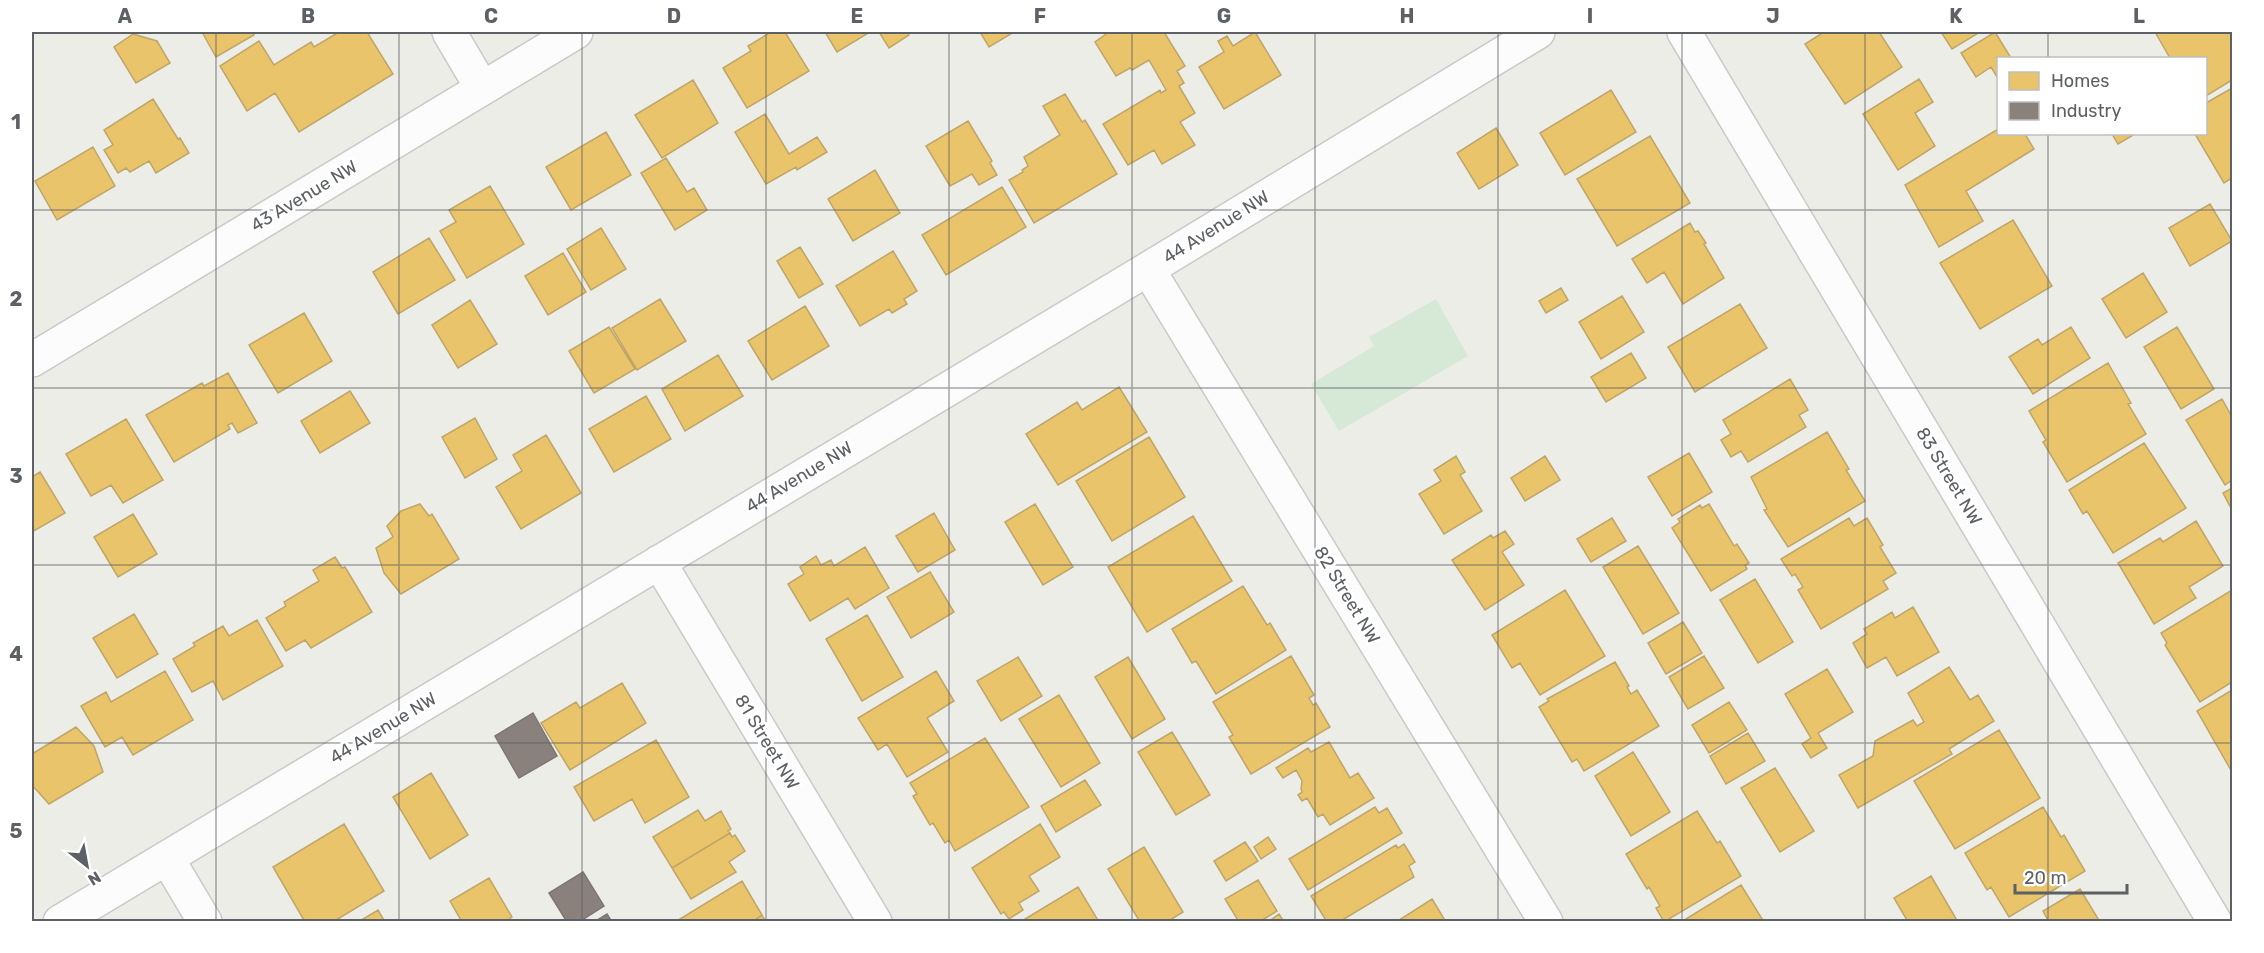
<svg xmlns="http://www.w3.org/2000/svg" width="2264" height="953" viewBox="0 0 2264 953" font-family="Rubik,sans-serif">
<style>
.green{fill:#d6e8d6}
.homes{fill:#e9c46a;stroke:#bfa668;stroke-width:1.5}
.industry{fill:#8a817c;stroke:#7c7775;stroke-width:1.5}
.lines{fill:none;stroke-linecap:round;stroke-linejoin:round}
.minor-casing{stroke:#c9c9c9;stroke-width:36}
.minor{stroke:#fcfcfc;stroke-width:33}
.grid{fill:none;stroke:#5d6065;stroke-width:1.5;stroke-opacity:0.55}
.labels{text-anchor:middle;stroke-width:6;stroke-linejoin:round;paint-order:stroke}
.street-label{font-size:18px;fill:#5d6065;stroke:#fff}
.neatline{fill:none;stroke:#5d6065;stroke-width:2}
.grid-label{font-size:20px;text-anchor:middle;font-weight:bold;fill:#5d6065}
</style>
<rect width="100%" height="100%" fill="#edede8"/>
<!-- green -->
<path class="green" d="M1436,299l32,57 -129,75 -28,-47 63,-38 -5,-9z"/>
<!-- homes -->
<path class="homes" d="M202,32h50l2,3 -38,22z
M339,32h28l26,42 -94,58 -24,-39 -28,18 -27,-45 39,-25 15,24 37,-23 3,5z
M771,32h14l24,39 -62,37 -24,-40 28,-17 -3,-5z
M825,32h45l-33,20z
M879,32h28l2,3 -20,13z
M980,32h34l-25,15z
M1109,32h55l21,34 -8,5 7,12 -5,3 16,27 -15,9 15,23 -33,19 -8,-14 -26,15 -25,-41 57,-34 1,3 5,-3 -17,-30 -17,10 -2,-2 -14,8 -21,-34z
M1255,32l26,43 -57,34 -25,-42 25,-15 -6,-11 9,-5 6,10z
M1824,32h55l23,35 -57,37 -40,-60z
M1941,32h39l-28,17z
M1995,32l16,26h-13v18l-1,1 -6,-10 -15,10 -15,-24z
M2155,32h77v48l-26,16v-38h-36z
M133,34l24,7 13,22 -34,20 -22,-36z
M1919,79l14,23 -18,11 20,33 -37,24 -35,-56z
M693,80l25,43 -56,35 -27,-43z
M2232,88v90l-8,5 -29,-49h11v-31z
M1611,90l25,42 -71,43 -25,-42z
M1065,94l17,28 3,-2 32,54 -83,49 -25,-43 14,-8 -1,-2 6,-4 -4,-9 36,-22 -17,-29z
M153,99l25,40 2,-1 9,15 -33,20 -7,-12 -19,11 -4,-4 -8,5 -14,-23 9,-5 -9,-15z
M765,114l24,40 28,-17 10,15 -30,18 -1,-3 -30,17 -31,-52z
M968,121l24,40 -2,2 7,12 -18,10 -7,-11 -22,12 -24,-40z
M1496,128l22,37 -39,24 -22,-36z
M1998,129v5h27l9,15 -68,42 17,30 -44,26 -34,-62z
M606,132l25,43 -60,35 -25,-43z
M2112,134h23l-17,10z
M1650,136l40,67 -73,43 -40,-67z
M93,147l22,39 -58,34 -22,-39z
M666,158l21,34 7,-4 13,22 -32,20 -34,-57z
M875,170l25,43 -47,28 -25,-42z
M490,186l34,58 -57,34 -27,-47 16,-9 -7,-12z
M1002,187l24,40 -80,48 -24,-40z
M2210,204l22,37 -42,25 -21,-38z
M2013,220l39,66 -72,43 -40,-66z
M1690,223l5,9 3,-1 8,12 -2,1 20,34 -41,26 -19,-32 -17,11 -15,-24z
M601,228l25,41 -35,21 -24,-41z
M429,238l26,42 -57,34 -25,-42z
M800,247l23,37 -24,14 -22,-37z
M893,251l24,40 -13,8 3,5 -15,9 -3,-4 -29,17 -24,-40z
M563,253l23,39 -38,23 -23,-39z
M2143,273l24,39 -41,26 -24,-39z
M1561,288l7,12 -22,13 -7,-12z
M1622,296l22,36 -43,27 -22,-37z
M660,299l26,42 -49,29 -25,-42z
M470,300l27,44 -39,24 -26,-43z
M1740,304l27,44 -72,44 -27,-45z
M805,306l24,40 -57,34 -24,-39z
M304,313l28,48 -54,32 -29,-48z
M609,327l26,42 -41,24 -25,-42z
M2071,327l19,31 -57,36 -24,-37 29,-18 4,6z
M2177,327l37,62 -33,20 -37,-62z
M1631,353l15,25 -40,24 -15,-25z
M718,355l25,41 -58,35 -23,-42z
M2108,363l23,40 -3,1 18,30 -79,48 -24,-40 3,-2 -17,-29z
M228,373l29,50 -19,10 -6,-10 -4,2 2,4 -56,33 -28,-47 56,-32 2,3z
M1790,379l18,31 -9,5 7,12 -58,35 -7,-11 -10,6 -10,-17 10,-6 -8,-14z
M1119,387l28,45 -89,53 -32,-51 51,-32 5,8z
M350,391l20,32 -50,30 -19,-32z
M646,396l25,43 -57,33 -25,-43z
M2222,399l10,18v63l-7,5 -39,-65z
M475,418l22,41 -32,19 -23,-41z
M126,419l37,61 -40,23 -12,-18 -20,11 -25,-42z
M1827,432l22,37 -3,1 19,31 -77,46 -24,-37 3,-1 -16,-32z
M546,435l35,58 -60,36 -25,-42 26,-16 -9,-16z
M1149,437l36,60 -73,44 -36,-60z
M2144,443l42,65 -73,45 -26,-42 -4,3 -14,-24z
M1689,453l23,39 -40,24 -24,-39z
M1456,456l9,16 -5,3 22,36 -38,23 -25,-40 22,-13 -7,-11z
M1545,456l15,24 -35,21 -14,-23z
M40,472l25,41 -33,19v-55z
M2232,488v22l-9,-17z
M420,504l9,12 3,-2 27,45 -58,35 -17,-21 -8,-25 17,-11 -6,-11 14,-15z
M1035,504l38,63 -30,18 -38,-63z
M1709,504l25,42 3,-2 12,19 -4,2 2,4 -36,22 -39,-63 8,-6 -2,-3 22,-14 2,3z
M934,513l21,37 -37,22 -22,-36z
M133,514l24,40 -39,23 -24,-40z
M1193,516l39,65 -85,51 -39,-65z
M1612,518l14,23 -35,21 -14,-23z
M1849,518l5,8 13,-8 16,27 -3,2 16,26 -13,8 5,8 -67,40 -23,-39 5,-3 -8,-13 -3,2 -11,-17z
M2196,521l27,45 -34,21 7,11 -42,26 -36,-61 42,-25 3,4z
M1505,531l9,13 -12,8 22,33 -39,25 -33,-50 39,-25 2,3z
M1638,546l41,67 -36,21 -40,-67z
M865,547l24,41 -34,21 -7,-11 -38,23 -22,-37 16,-10 -4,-7 16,-11 5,9 10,-5 3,6z
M335,557l7,11 3,-1 27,45 -61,36 -6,-8 -19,11 -20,-33 20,-12 -2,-4 35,-21 -6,-11z
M930,572l24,40 -43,26 -24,-41z
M1755,579l38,63 -35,21 -38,-63z
M1243,586l24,39 3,-2 16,27 -70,44 -20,-33 -4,2 -20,-34z
M1565,590l40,66 -65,39 -20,-32 -8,5 -20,-33z
M2232,590v92l-32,20 -35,-57 2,-2 -6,-10z
M1913,607l26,45 -42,24 -11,-19 -19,11 -14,-25 14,-9 -3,-5 28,-17 3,6z
M134,614l24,40 -41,24 -24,-40z
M867,615l36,62 -41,24 -36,-62z
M257,620l26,46 -60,34 -10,-19 -21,11 -19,-33 22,-13 -2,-3 30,-17 6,10z
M1683,622l19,31 -36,21 -18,-31z
M1291,656l23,39 -5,3 4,7 3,-2 14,24 -79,47 -22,-37 4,-2 -20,-33z
M1704,656l20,32 -36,21 -19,-32z
M1018,657l24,39 -41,25 -24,-40z
M1128,657l37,62 -33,20 -37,-62z
M1615,662l14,24 -2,1 4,7 6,-4 22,36 -75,45 -7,-12 -5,3 -33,-55 10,-6 -2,-2z
M1949,667l21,33 8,-5 16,26 -45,28 3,5 -94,54 -19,-33 34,-19 2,-15 38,-21 4,6 7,-4 -16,-29z
M1827,669l26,43 -35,21 9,15 -16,10 -9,-14 9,-6 -26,-44z
M165,671l28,49 -60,35 -11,-18 -17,10 -24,-41 25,-14 5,10z
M936,671l18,30 -27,17 21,34 -41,25 -20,-33 -9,6 -20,-32z
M622,683l24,40 -76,47 -29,-47 35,-21 4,6z
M2232,690v82l-35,-61z
M1059,695l41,68 -39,24 -42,-68z
M1729,702l18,28 -38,23 -17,-28z
M76,727l18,19 9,26 -54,32 -17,-19v-31z
M1999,730l41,68 -85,51 -41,-68z
M1172,732l38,63 -34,20 -38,-63z
M1748,733l17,28 -39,23 -16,-28z
M985,738l44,69 -74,44 -6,-11 -4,3 -12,-20 -3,2 -17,-29 4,-2 -7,-11z
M656,740l33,57 -44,26 -13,-24 -38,22 -20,-34z
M1329,742l21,36 8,-5 16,25 -44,27 -7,-11 -5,3 -11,-19 -5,3 -4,-6 4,-3 -1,-3 1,-8 -6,-11 -13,8 -7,-10 32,-20 3,4z
M1633,752l37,60 -39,24 -36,-60z
M1775,768l39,63 -34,21 -39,-64z
M431,773l37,62 -38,24 -37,-62z
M1085,780l16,25 -45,27 -15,-26z
M1375,807l4,6 8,-5 15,25 -94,57 -19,-31z
M2043,807l18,30 3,-2 21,36 -76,46 -18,-30 -4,3 -22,-37z
M698,810l7,11 16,-10 10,18 -3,2 2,2 -58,35 -19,-31z
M1697,811l20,32 3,-2 21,35 -77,46 -8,-14 4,-2 -11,-19 -2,2 -21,-35z
M344,824l40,67 -51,31h-28l-32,-55z
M1040,824l20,33 -31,19 10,15 -20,12 4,7 -14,9 -5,-7 -3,2 -29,-46z
M730,833l2,4 3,-2 10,16 -16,11 7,10 -45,27 -19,-31z
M1268,837l8,12 -15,10 -7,-12z
M1245,842l13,19 -32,20 -12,-20z
M1404,844l11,18 -6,4 5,11 -75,45h-12l-16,-26 85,-51 2,3z
M1144,847l39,65 -16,10h-27l-32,-53z
M1931,876l27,46h-50l-14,-24z
M489,878l23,39 -7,5h-43l-12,-21z
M1258,880l19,31 -18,11h-20l-14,-23z
M742,881l20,34 -10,7h-77z
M1741,885l23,37h-83z
M1078,887l21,35h-79z
M2080,889l20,33h-51l-6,-11z
M1432,899l14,23h-50z
M378,910l7,12h-27z
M1279,914l5,8h-16z
M762,915l4,7h-14z"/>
<!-- industry -->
<path class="industry" d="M533,713l24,43 -38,22 -24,-42z
M583,872l21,34 -25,16h-12l-18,-29z
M607,914l5,8h-18z"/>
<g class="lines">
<defs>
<path id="minor" d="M449,32l33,56
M1684,32l531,890
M1148,269l398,653
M32,360l544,-328
M659,562l216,360
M167,858l38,64
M60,922l1088,-653 390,-237"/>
</defs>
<!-- minor casing -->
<use href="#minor" class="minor-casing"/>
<!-- minor -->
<use href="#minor" class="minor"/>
</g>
<!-- grid -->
<path class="grid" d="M216,32v890M399,32v890M582,32v890M766,32v890M949,32v890M1132,32v890M1315,32v890M1498,32v890M1682,32v890M1865,32v890M2048,32v26M2048,134v788M32,210h2200M32,388h2200M32,565h2200M32,743h2200"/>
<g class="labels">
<!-- street labels -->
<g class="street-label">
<text transform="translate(304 196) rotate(-31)" y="6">43 Avenue NW</text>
<text transform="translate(1216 227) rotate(-32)" y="6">44 Avenue NW</text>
<text transform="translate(1949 476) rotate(59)" y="6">83 Street NW</text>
<text transform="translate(799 477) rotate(-31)" y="6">44 Avenue NW</text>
<text transform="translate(1347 595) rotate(59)" y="6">82 Street NW</text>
<text transform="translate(383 728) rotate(-31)" y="6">44 Avenue NW</text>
<text transform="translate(767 742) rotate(59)" y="6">81 Street NW</text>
</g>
</g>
<!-- border -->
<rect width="2264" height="953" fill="none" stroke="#ffffff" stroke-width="66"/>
<!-- legend -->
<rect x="1997" y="57" width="210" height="78" fill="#ffffff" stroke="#bebfc1" stroke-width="1.5"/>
<rect x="2009" y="72" width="30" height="18" fill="#e9c46a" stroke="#bebfc1" stroke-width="1.5"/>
<text x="2051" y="87" font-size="18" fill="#5d6065">Homes</text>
<rect x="2009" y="102" width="30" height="18" fill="#8a817c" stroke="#bebfc1" stroke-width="1.5"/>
<text x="2051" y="117" font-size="18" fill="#5d6065">Industry</text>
<!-- north arrow -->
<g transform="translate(87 866) rotate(149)" stroke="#ffffff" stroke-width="4.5" paint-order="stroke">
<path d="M0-4.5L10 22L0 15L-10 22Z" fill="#5d6065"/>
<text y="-9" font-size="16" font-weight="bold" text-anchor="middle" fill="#5d6065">N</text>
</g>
<!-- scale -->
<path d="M2015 884v9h112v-9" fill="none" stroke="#5d6065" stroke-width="3"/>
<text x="2024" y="884" font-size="18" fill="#5d6065" stroke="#ffffff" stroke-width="4.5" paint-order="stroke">20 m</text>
<rect x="33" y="33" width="2198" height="887" class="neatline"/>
<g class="grid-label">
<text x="125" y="23">A</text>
<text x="308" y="23">B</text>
<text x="491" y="23">C</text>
<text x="674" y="23">D</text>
<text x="857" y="23">E</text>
<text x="1040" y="23">F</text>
<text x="1224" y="23">G</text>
<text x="1407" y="23">H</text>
<text x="1590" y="23">I</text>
<text x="1773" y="23">J</text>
<text x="1956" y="23">K</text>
<text x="2139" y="23">L</text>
<text x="16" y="129">1</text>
<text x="16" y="306">2</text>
<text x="16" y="483">3</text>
<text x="16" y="661">4</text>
<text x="16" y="838">5</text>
</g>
</svg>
